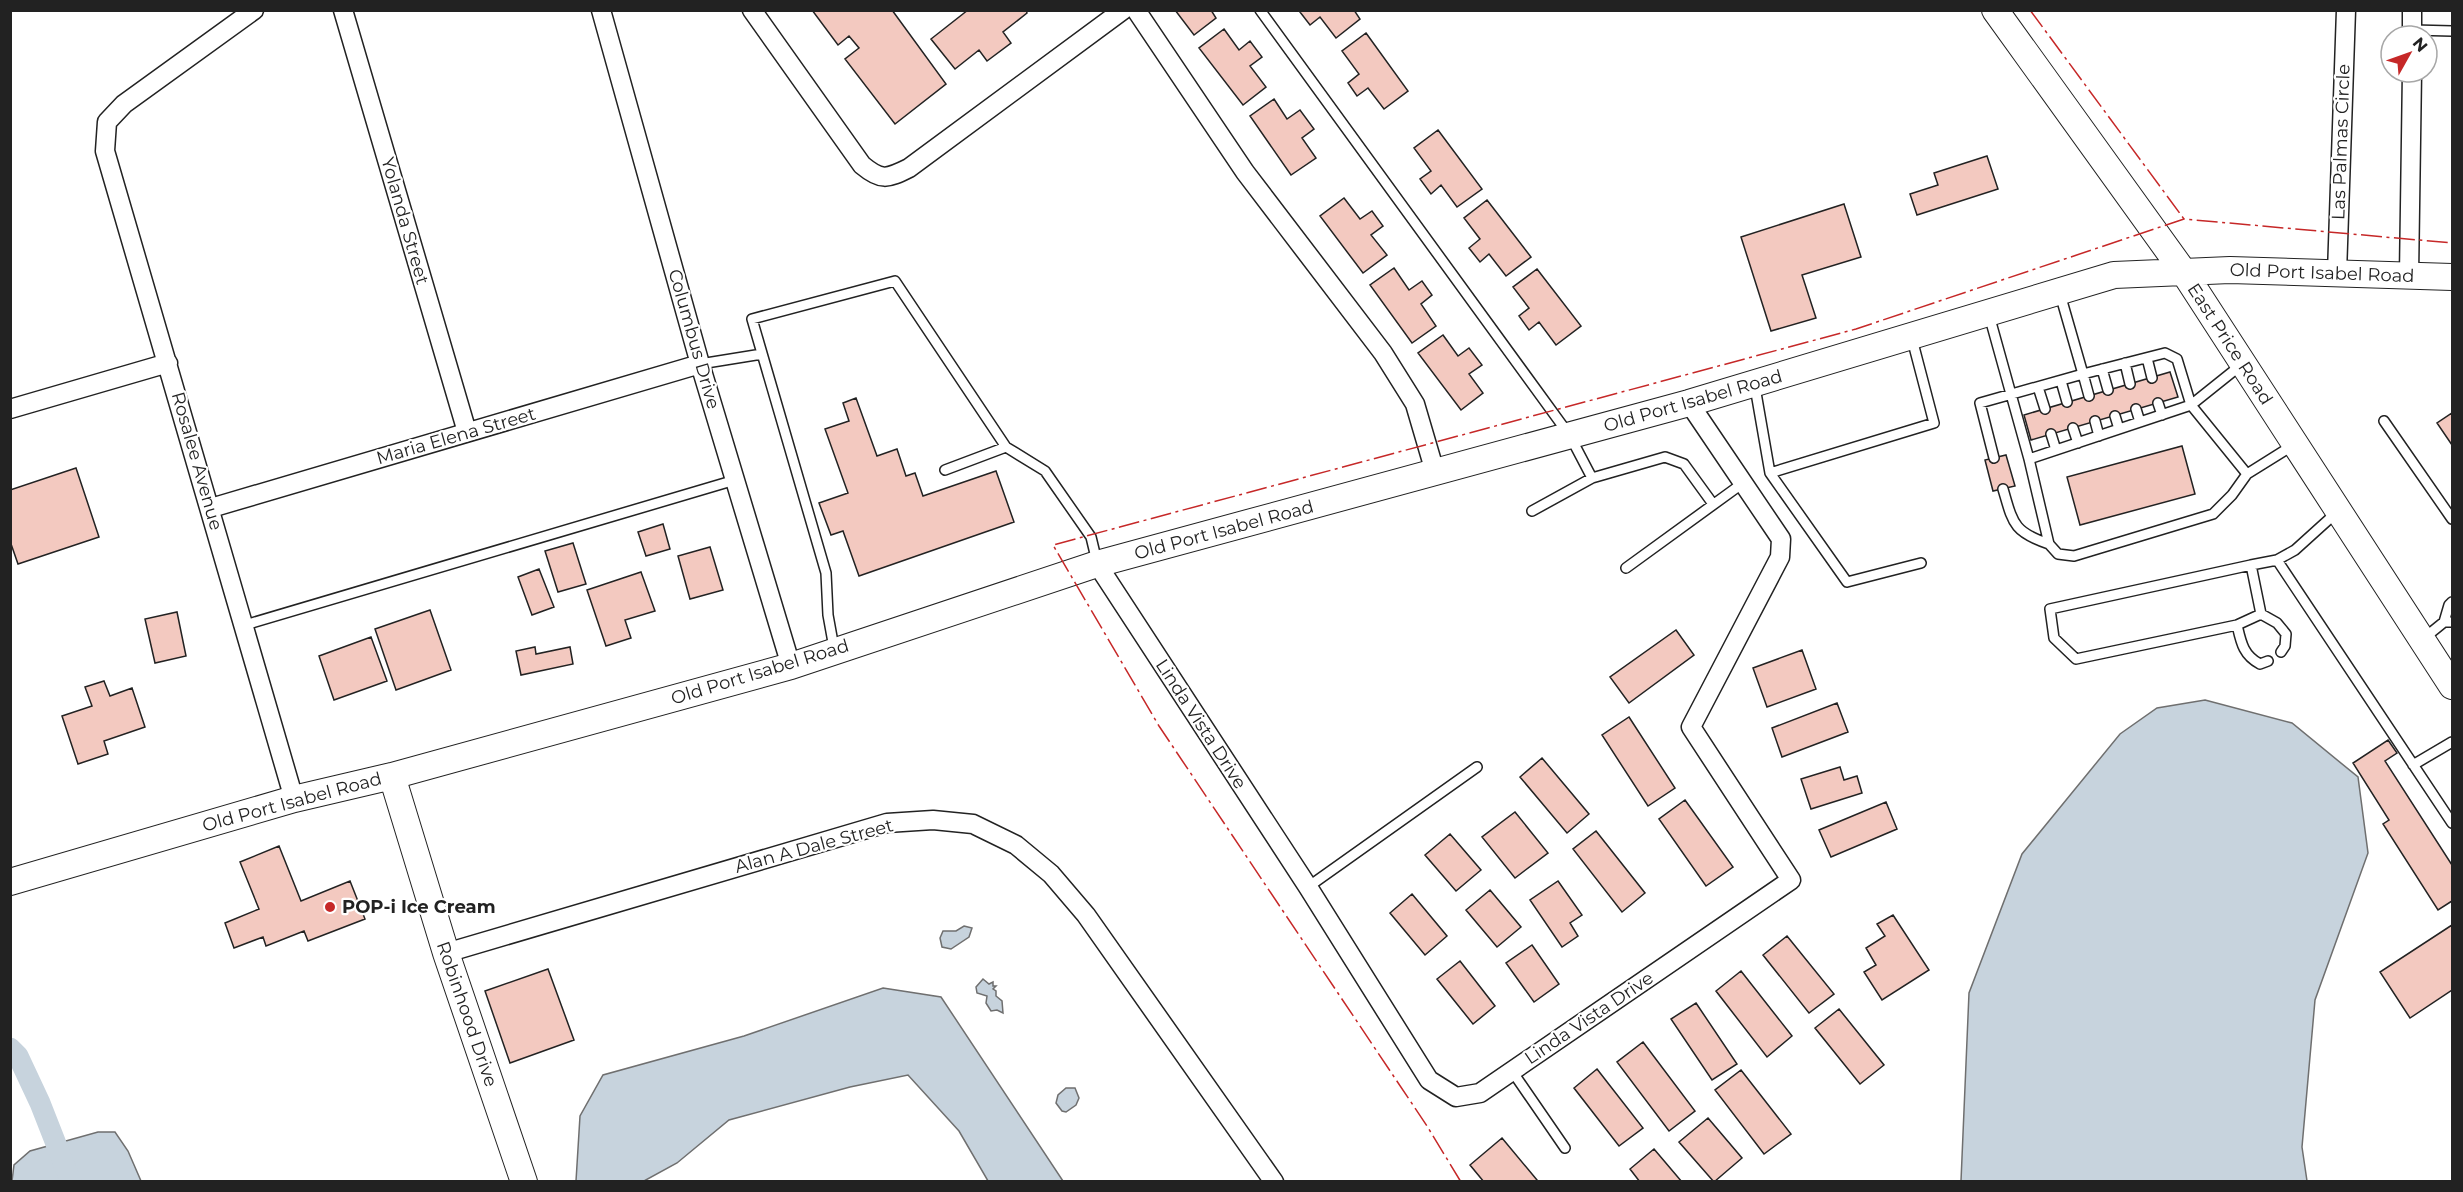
<svg xmlns="http://www.w3.org/2000/svg" width="2463" height="1192" viewBox="0 0 2463 1192" font-family="Montserrat,sans-serif">
<style>
.water{fill:#c7d3dd;stroke:#6f6f6f;stroke-width:1.5}
.lines{fill:none;stroke-linecap:round;stroke-linejoin:round}
.canal{stroke:#c7d3dd;stroke-width:21}
.building{fill:#f3c9c0;stroke:#222;stroke-width:1.5}
.lane-casing{stroke:#222;stroke-width:12}
.street-casing{stroke:#222;stroke-width:21}
.secondary-casing{stroke:#222;stroke-width:28}
.lane{stroke:#fff;stroke-width:9}
.street{stroke:#fff;stroke-width:18}
.secondary{stroke:#fff;stroke-width:26}
.power{stroke:#c62828;stroke-width:1.5;stroke-dasharray:21 4.5 3 4.5;stroke-linecap:butt}
.poi-dot{fill:#c62828;stroke:#fff;stroke-width:2}
.labels{text-anchor:middle;stroke-width:4.5;stroke-linejoin:round;paint-order:stroke}
.street-label{font-size:18px;fill:#222;stroke:#fff}
.poi-label{font-size:18px;font-weight:bold;fill:#222;stroke:#fff;text-anchor:start}
</style>
<rect width="100%" height="100%" fill="#fff"/>
<!-- water -->
<path class="water" d="M2205,700l87,23 66,54 10,76 -53,147 -13,147 5,34h-346l8,-188 53,-139 98,-120 37,-26z
M964,926l8,2 -3,9 -18,12 -9,-2 -2,-9 3,-7h13z
M983,979l6,5 4,-2v4h3l-3,3 3,2v5l6,5 1,12 -6,-3 -6,1 -5,-8 1,-7 -10,-3 -1,-6z
M883,988l58,9 122,184h-75l-29,-50 -51,-56 -58,12 -121,33 -52,43 -33,18h-68l4,-65 23,-41 141,-39z
M1066,1088h9l4,10 -3,7 -10,7 -4,-1 -6,-8 2,-8z
M98,1132h17l13,19 13,30h-129l2,-16 16,-14z"/>
<g class="lines">
<!-- canal -->
<path class="canal" d="M10,1048l8,8 22,47 31,79"/>
</g>
<!-- building -->
<path class="building" d="M892,10l54,74 -51,40 -50,-65 14,-11 -10,-12 -11,9 -26,-35z
M968,10h58l1,3 -24,19 8,11 -24,18 -8,-11 -24,19 -24,-30z
M1175,10h36l5,8 -22,17z
M1302,10h52l6,9 -24,19 -16,-21 -10,8 -10,-13z
M1224,29l15,21 11,-9 12,16 -12,9 16,21 -23,18 -44,-57z
M1366,33l42,58 -24,18 -16,-21 -11,8 -9,-13 11,-9 -17,-23z
M1274,99l13,20 13,-9 14,19 -12,9 14,20 -25,17 -41,-59z
M1438,130l44,59 -25,18 -16,-22 -10,9 -11,-15 11,-8 -17,-23z
M1987,156l11,33 -81,26 -7,-21 28,-9 -4,-12z
M1344,198l16,21 12,-8 11,15 -12,9 16,20 -24,18 -43,-57z
M1487,200l44,57 -25,19 -17,-22 -9,8 -11,-14 11,-9 -16,-21z
M1844,204l17,53 -59,18 14,43 -45,13 -30,-94z
M1394,268l15,22 13,-9 10,14 -11,9 15,22 -24,17 -42,-58z
M1537,269l44,57 -25,19 -17,-23 -10,8 -10,-14 10,-8 -16,-21z
M1443,335l15,21 11,-8 13,17 -13,9 14,19 -22,17 -43,-57z
M2170,372l8,25 -147,43 -7,-25z
M856,398l21,58 20,-7 9,27 9,-3 8,23 73,-25 18,51 -155,54 -16,-45 -12,4 -12,-32 29,-10 -23,-64 24,-8 -6,-18z
M2452,413v32l-15,-22z
M2182,446l13,48 -115,31 -13,-48z
M2006,455l9,31 -22,5 -8,-31z
M76,468l23,69 -81,27 -8,-23v-51z
M663,524l7,25 -24,7 -8,-24z
M573,543l13,41 -28,8 -13,-41z
M710,547l13,43 -33,9 -12,-43z
M539,569l15,38 -22,8 -14,-38z
M641,572l14,39 -30,9 6,18 -25,8 -19,-56z
M430,610l21,60 -55,20 -21,-61z
M177,612l9,44 -31,7 -10,-44z
M1676,630l18,25 -65,48 -19,-26z
M371,637l16,44 -53,19 -15,-44z
M535,647l1,7 34,-7 3,17 -52,11 -5,-24z
M1802,650l14,39 -49,18 -14,-39z
M104,681l6,15 22,-8 13,39 -41,14 4,13 -30,10 -16,-48 30,-10 -7,-19z
M1837,703l11,29 -66,25 -10,-29z
M1629,717l46,71 -27,18 -46,-71z
M2388,740l9,13 -12,8 67,104v36l-14,9 -55,-86 6,-4 -36,-57z
M1542,758l47,56 -22,19 -47,-56z
M1840,767l4,13 13,-4 5,17 -51,16 -10,-30z
M1685,800l48,67 -27,19 -47,-67z
M1886,802l11,27 -66,28 -12,-27z
M1515,812l33,41 -33,25 -33,-41z
M1596,831l49,62 -23,19 -49,-63z
M1450,834l31,36 -25,21 -31,-36z
M279,846l22,55 49,-20 15,38 -57,22 -4,-10 -38,15 -3,-9 -29,11 -9,-25 34,-14 -19,-47z
M1558,881l24,34 -12,8 8,13 -16,11 -32,-47z
M1490,890l31,37 -24,20 -31,-37z
M1412,894l35,42 -22,19 -35,-42z
M1893,915l36,55 -47,30 -18,-28 12,-7 -10,-17 19,-12 -8,-12z
M2452,925v65l-42,28 -30,-46z
M1787,936l47,58 -25,19 -46,-58z
M1532,945l27,39 -25,18 -28,-39z
M1460,961l35,45 -22,18 -36,-45z
M548,969l26,71 -64,23 -25,-72z
M1741,971l51,65 -25,21 -51,-66z
M1696,1003l41,61 -25,16 -41,-61z
M1839,1009l45,56 -24,19 -45,-56z
M1643,1042l52,69 -26,20 -52,-69z
M1597,1069l46,59 -24,18 -45,-58z
M1741,1070l50,64 -27,20 -49,-64z
M1708,1118l34,40 -28,24 -35,-40z
M1502,1138l35,42 -2,2h-51l-14,-17z
M1654,1149l28,33h-42l-10,-13z"/>
<g class="lines">
<defs>
<path id="lane" d="M1260,10l310,426 22,42
M2413,30l39,1
M2060,294l23,80 82,-21 12,6 14,46 50,-40
M1989,315l40,144 20,85 9,10 16,2 139,-42 19,-19 15,-21 48,-30
M2147,358l5,20
M2125,363l5,21
M700,364l62,-10
M2102,369l6,21
M2061,381l6,21
M1755,387l15,86 77,109 74,-19
M2038,387l7,22
M2158,403l4,12
M2136,409l4,13
M2115,416l4,13
M2095,421l4,15
M2384,421l68,98
M2073,428l5,15
M2051,434l5,16
M1994,458l-14,-55 103,-29 6,22
M2029,459l162,-54 56,69
M945,470l61,-23 39,24 46,66 6,25
M1770,473l164,-50 -22,-84
M2003,489c10,34 10,43 46,55
M1532,511l60,-33 73,-21 19,7 29,40
M2337,512l-42,38 -18,10 175,263
M2251,565l10,49 -24,11 -161,34 -22,-21 -4,-29 201,-44 26,-5
M1626,568l117,-85
M2261,614l16,9 9,11 -1,12 -4,6
M2444,622l5,-17 3,-3
M245,625l490,-145
M2237,625c4,17 6,30 23,39l8,-3
M2423,639l21,-17h8
M834,648l-6,-33 -2,-42 -74,-254 143,-38 111,166
M2413,765l39,-23
M1308,887l169,-120
M1512,1071l53,77"/>
<path id="street" d="M254,10l-130,94 -17,18 -2,29 189,648
M343,10l124,422
M601,10l99,354 91,302
M752,10l110,155c19,16 25,14 47,3l214,-158
M1136,10l109,162 138,181 32,51 20,68
M2412,10v26
M2337,273l9,-263
M2409,275l3,-203
M10,409l158,-46
M211,508l489,-144
M1097,564l211,323 121,193 27,17 24,-4 311,-213 -100,-153 89,-170 1,-18 -92,-136
M446,953l441,-130 46,-3 40,4 43,21 35,29 35,41 188,267"/>
<path id="secondary" d="M1995,10l188,261 269,415
M392,776l54,177 78,229
M10,882l284,-83 98,-23 399,-110 306,-102 592,-161 425,-128 116,-5 222,7"/>
</defs>
<!-- lane casing -->
<use href="#lane" class="lane-casing"/>
<!-- street casing -->
<use href="#street" class="street-casing"/>
<!-- secondary casing -->
<use href="#secondary" class="secondary-casing"/>
<!-- lane -->
<use href="#lane" class="lane"/>
<!-- street -->
<use href="#street" class="street"/>
<!-- secondary -->
<use href="#secondary" class="secondary"/>
<!-- power -->
<path class="power" d="M2030,10l154,209
M1461,1182l-34,-56 -268,-400 -106,-181 803,-216 328,-110 268,24"/>
</g>
<!-- markers -->
<circle class="poi-dot" cx="330" cy="907" r="6"/>
<g class="labels">
<!-- street labels -->
<g class="street-label">
<text transform="translate(2341 142) rotate(-88)" y="6">Las Palmas Circle</text>
<text transform="translate(405 221) rotate(74)" y="6">Yolanda Street</text>
<text transform="translate(2322 273) rotate(2)" y="6">Old Port Isabel Road</text>
<text transform="translate(694 339) rotate(74)" y="6">Columbus Drive</text>
<text transform="translate(2230 344) rotate(57)" y="6">East Price Road</text>
<text transform="translate(1693 401) rotate(-16)" y="6">Old Port Isabel Road</text>
<text transform="translate(456 436) rotate(-16)" y="6">Maria Elena Street</text>
<text transform="translate(197 461) rotate(74)" y="6">Rosalee Avenue</text>
<text transform="translate(1224 530) rotate(-15)" y="6">Old Port Isabel Road</text>
<text transform="translate(760 672) rotate(-17)" y="6">Old Port Isabel Road</text>
<text transform="translate(1201 724) rotate(57)" y="6">Linda Vista Drive</text>
<text transform="translate(292 802) rotate(-15)" y="6">Old Port Isabel Road</text>
<text transform="translate(814 846) rotate(-15)" y="6">Alan A Dale Street</text>
<text transform="translate(467 1014) rotate(71)" y="6">Robinhood Drive</text>
<text transform="translate(1589 1018) rotate(-34)" y="6">Linda Vista Drive</text>
</g>
<!-- poi labels -->
<g class="poi-label">
<text x="342" y="913">POP-i Ice Cream</text>
</g>
</g>
<!-- border -->
<rect width="2463" height="1192" fill="none" stroke="#222222" stroke-width="24"/>
<!-- north arrow -->
<g transform="translate(2409 54) rotate(50)"><circle r="28" fill="#ffffff" stroke="#a7a7a7" stroke-width="1.5"/>
<path d="M0-4.5L10 22L0 15L-10 22Z" fill="#c62828"/>
<text y="-9" font-size="16" font-weight="bold" text-anchor="middle" fill="#222222">N</text>
</g>
</svg>
